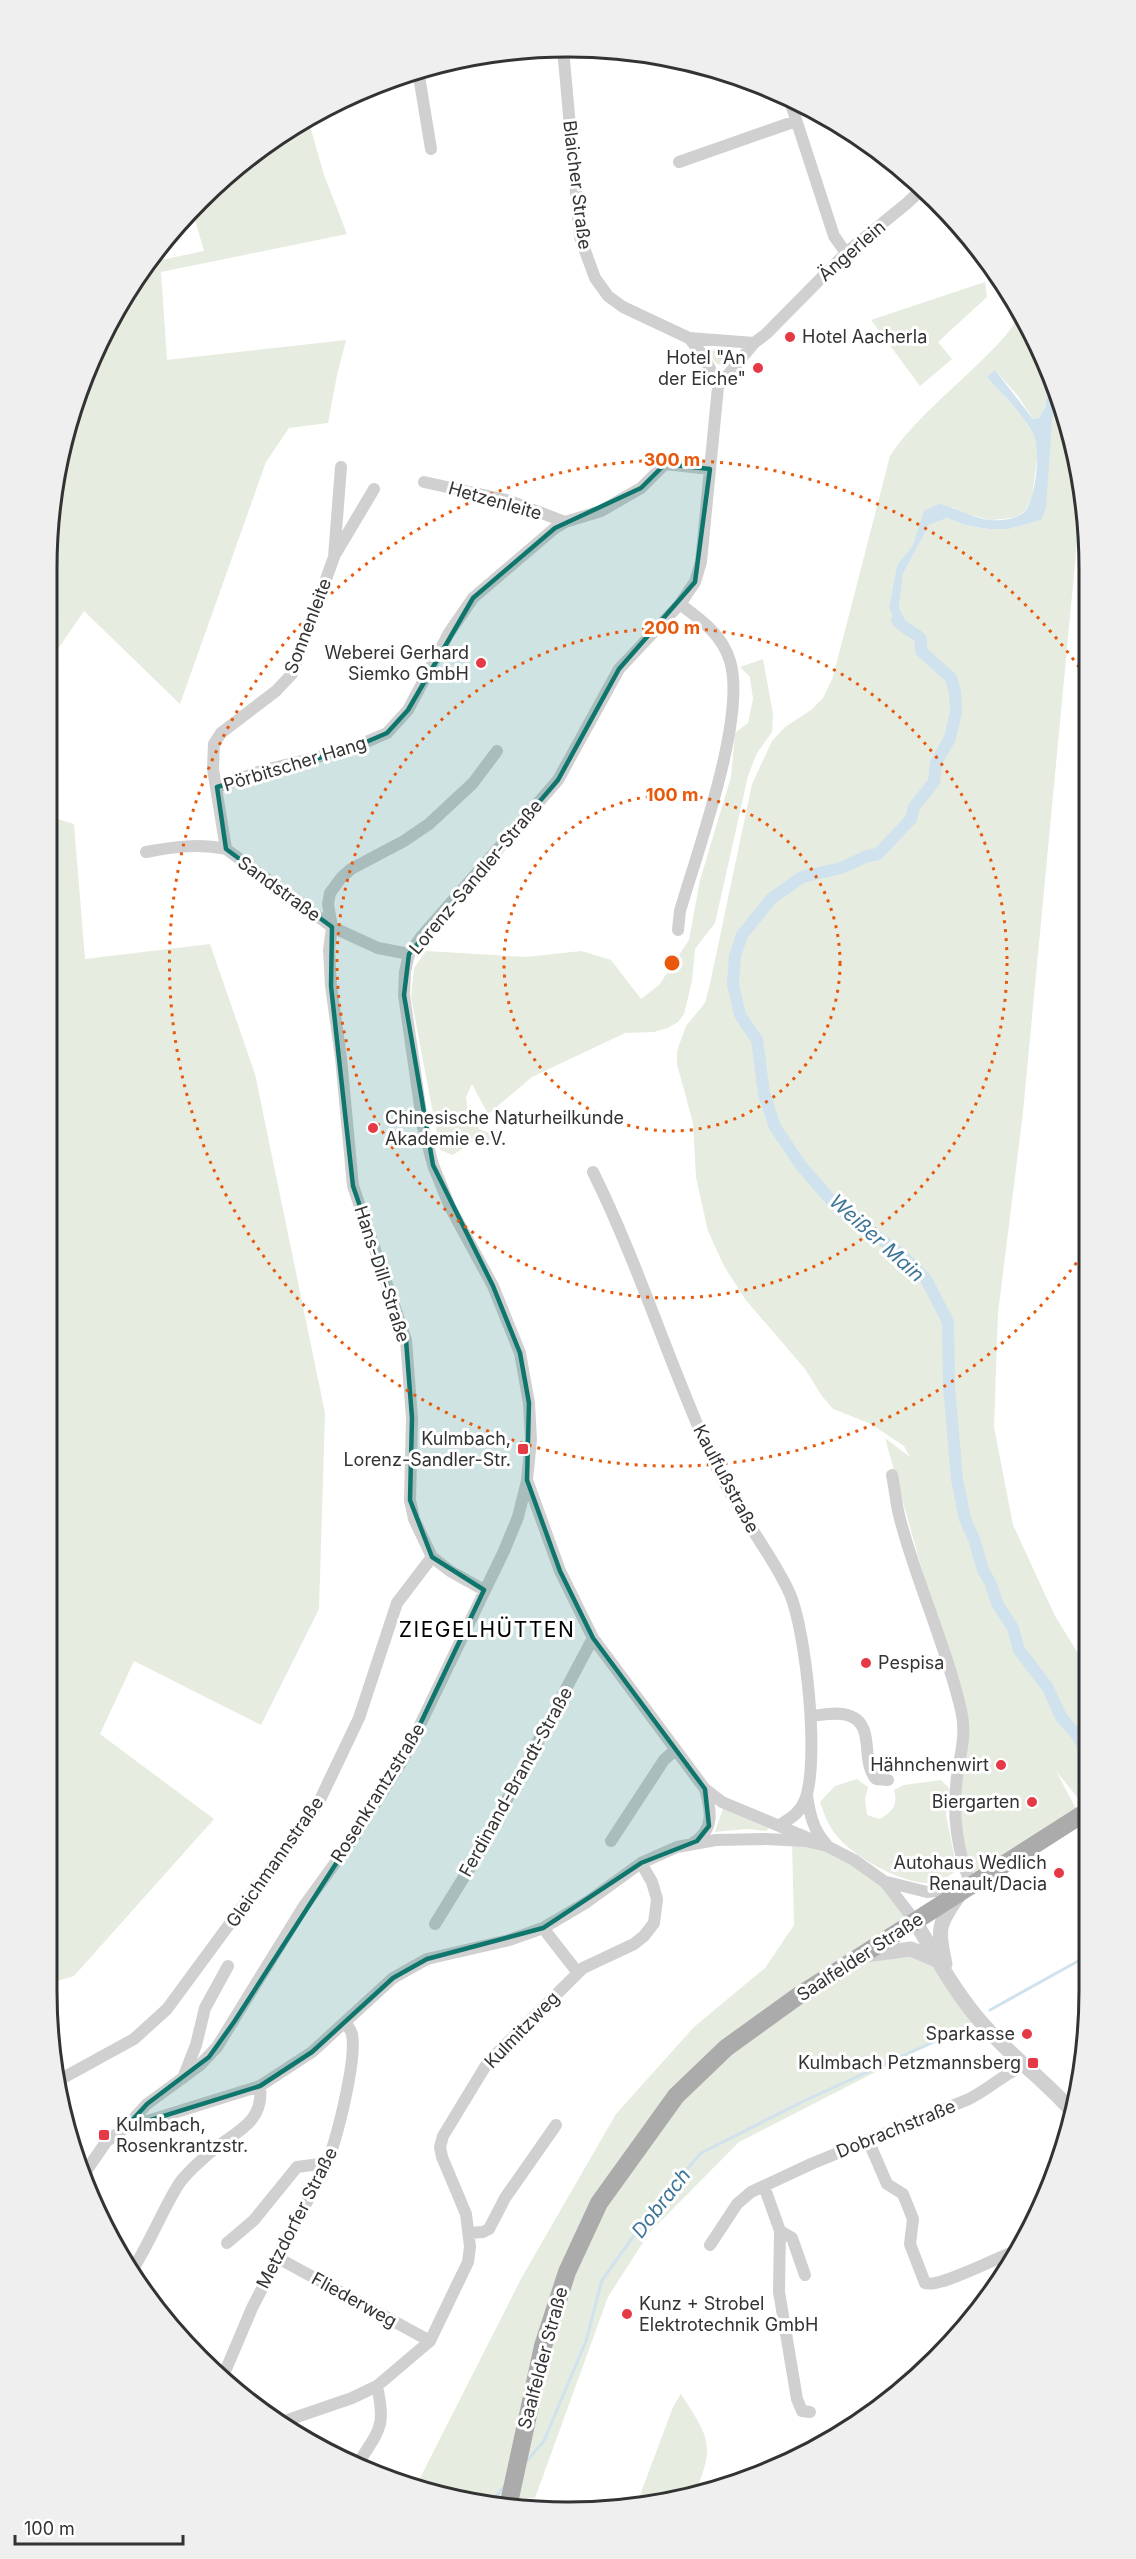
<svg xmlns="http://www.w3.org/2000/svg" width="1136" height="2559" viewBox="0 0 1136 2559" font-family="Inter,sans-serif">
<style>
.green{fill:#e6ecdf}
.water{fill:#cfe2ee}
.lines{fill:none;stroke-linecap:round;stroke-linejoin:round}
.stream{stroke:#cfe2ee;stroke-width:3}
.canal{stroke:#cfe2ee;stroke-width:12}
.minor{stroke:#d0d0d0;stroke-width:12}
.tertiary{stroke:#d0d0d0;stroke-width:15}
.primary{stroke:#ababab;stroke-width:18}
.marked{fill:#0f766e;fill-opacity:0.2;stroke:#0f766e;stroke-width:4.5;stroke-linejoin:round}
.ring{fill:none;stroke:#e8590c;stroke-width:3;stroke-dasharray:3 6}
.poi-dot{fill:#e63946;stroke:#fff;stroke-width:2}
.labels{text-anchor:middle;stroke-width:6;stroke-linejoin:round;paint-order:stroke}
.street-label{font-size:18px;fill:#333;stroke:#fff}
.poi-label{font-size:18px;fill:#333;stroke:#fff;text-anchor:end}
.water-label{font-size:20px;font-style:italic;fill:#3f7597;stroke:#fff}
.quarter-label{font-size:21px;letter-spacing:1.5px;fill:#000;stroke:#fff}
.rim{fill:none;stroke:#333;stroke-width:3}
.centre{fill:#e8590c;stroke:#fff;stroke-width:3}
.ring-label{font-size:18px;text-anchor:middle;font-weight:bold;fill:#e8590c;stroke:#fff;stroke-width:6;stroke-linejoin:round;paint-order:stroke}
</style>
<rect width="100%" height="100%" fill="#fff"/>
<!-- green -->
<path class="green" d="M310,126l14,49 23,59 -186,38 6,88 179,-20 -9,35 -9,48 -39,5 -23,34 -86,242 -96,-93 -37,54v-97l27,-168 43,-93 35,-49 9,2 43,-9 -12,-42 59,-55 31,-19z
M985,282l2,15 -49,45 14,17 -32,27 -49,-66z
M1019,314l31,54c4,16 -3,36 -11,50l-6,1 -15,-23 -23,-26 -7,7 36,42 10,17 4,15 -6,46 -7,14 -9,6 -13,2 -12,1 -24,-6 -14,-7 -28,4 -12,34 -16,20 -8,42 19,18 -7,-9 -2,-9 4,-33 26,-49 18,-7 18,7 23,4h21l32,-9 11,-99 6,-22 24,91 -59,622 -25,201 -4,114 19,98 42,91 34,55v120l-11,7 -22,-27 24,45 -109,68 -12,-40 3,-132 -77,-274 25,19 -6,-11 -35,-23 -36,-14 -11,-13 -17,-27 -60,-70 -21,-33 -16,-35 -12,-54 -3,-54 -16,-59v-13l9,-25 19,-23 5,-19 42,-200 20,-43 13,-14 26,-17 12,-12 10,-21 57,-221c22,-34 62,-66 91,-95 14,-14 30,-28 38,-47z
M719,347l6,1 6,5 1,5 -7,8 -8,-2 -6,-7v-6z
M763,659l10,55 -1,18 -15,21 -9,23 -33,147 -20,26 -3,32 -8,33 -6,8 -10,6 -14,4 -29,1 -93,44 -44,37 -16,-30 -6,13 1,9 12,23 13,5 -1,6 -6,3 -5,-6 -27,18 -13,-5 -29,-153 3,-29 12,-17 100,6 55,-6 30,9 30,39 18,-14 30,-45 11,-60 31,-103 4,-44 13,-10 5,-24 -3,-22 -10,-10z
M54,818l20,6 11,135 125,-15 45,130 70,339 -6,196 -58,116 -127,-64 -34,73 114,85 -140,157 -27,8v-1162z
M857,1779l11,8 -3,12 2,16 13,4c13,-8 18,-13 14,-29l10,-5 37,-5 8,8 -3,27 11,55c-6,4 -13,10 -20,12 -28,7 -84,-25 -101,-47 -8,-10 -12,-21 -16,-33l15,-16z
M723,1808l46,20 -3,3 -19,-2 -32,3z
M792,1840l35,6 58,36 30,39 -46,33 42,-5 37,27 31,43 -240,123 -90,91 -41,64 -73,201h-25l-2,9 -41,-4 -50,-19 105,-207 94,-163 78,-87 71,-59 29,-43z
M681,2394c27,42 35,50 14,99l-26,10 -33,3 37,-99z"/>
<!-- water -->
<path class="water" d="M995,370l38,49 6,-1 6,-11 7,-31 6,23 -6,22 -6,87 -5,12 -32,9h-21l-23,-4 -18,-7 -18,7 -26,49 -4,34 12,25 -14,-7 -8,-19 8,-42 16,-20 11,-34 15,-7c18,3 34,15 53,16 10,1 27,-1 34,-10 10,-15 15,-60 7,-76 -11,-21 -30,-39 -46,-57z"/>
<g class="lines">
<!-- stream -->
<path class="stream" d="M990,2010l99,-55
M525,2463l19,-22 42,-100 16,-61 54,-75 45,-52 105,-53 156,-71
M488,2505l17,-19"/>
<!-- canal -->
<path class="canal" d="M897,620c6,9 17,11 24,19v12l30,27 4,14 1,20 -6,26 -14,25 -2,19 -20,25 -3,12 -33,35 -11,2 -26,12 -39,9 -31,22 -29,36 -7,21 -2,28 7,31 17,25 7,54 11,33 27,40 29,33 11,11 58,42 26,26 22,43 1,64 8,93 8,40 9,20 9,31 7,12 8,23 15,23 6,22 29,38 13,29 16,18 12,23"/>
<!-- minor -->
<path class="minor" d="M563,49l17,188 15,41 13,18 15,11 66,31 65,5
M418,70l13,79
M790,101l44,135 12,17
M679,162l117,-41
M689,338l16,20 13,29 -17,175 -6,20 -15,22 -61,65 -61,111 -137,157 -12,17 -4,18 -1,23 19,132 10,38 17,42 43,79 27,67 9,50 2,37 -4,40 33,91 33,67 112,151 17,13 105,44
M718,387l36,-44 12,-9 80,-81 60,-49 13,-12
M424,482l86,19 55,21
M336,553l38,-64
M217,787l44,-16 89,-22 37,-16 21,-23 41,-77 24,-35 82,-70 10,-6 36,-11 40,-23 24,-24 45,5
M226,849l-13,-80 1,-25 7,-11 55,-42 16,-17 42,-117 7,-90
M146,852c27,-5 52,-9 80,-3l106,78 46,21 31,6
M678,930l2,-19c17,-59 67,-194 50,-250 -8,-27 -29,-41 -50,-57
M593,1172c43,87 72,179 111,268 12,29 28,57 45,84 14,23 30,45 41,70 16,38 30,168 15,206 -5,13 -14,18 -25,25
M892,1475c3,14 4,30 8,44 17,65 46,126 61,191 6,25 -1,44 -4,67 -5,36 0,75 14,107
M484,1590l-34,-19 -18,-14 -18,-38 -4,-19 2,-82 -6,-78 -53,-154 -12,-128 -10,-72 -2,-36 3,-23 -4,-23 2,-11 11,-15 10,-9 53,-28 25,-17 44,-41 24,-32
M811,1716c11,-1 28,-5 39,0 26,9 10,46 26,63l12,1
M807,1796c3,19 6,34 20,49
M611,1841l53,-81 11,-10
M693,1843c22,-13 18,-34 12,-54
M887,1882l40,10 34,-4
M435,1924l42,-68 116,-218
M543,1928l35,45
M183,2078l13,-33 9,-37 23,-42
M61,2079l73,-40 33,-30 151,-205 41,-86 38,-115 35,-46
M125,2128l22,-24 52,-38 18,-19 87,-141 50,-69 50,-79 100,-207 14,-34 9,-36
M868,2140l19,44 16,10 10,25 -3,25 15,39c14,6 75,-28 95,-33
M82,2177l24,-35 19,-14 135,-42 52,-34 81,-74 34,-19 82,-19 34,-12 44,-26 54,-39 36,-16 39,-7 50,-1 40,2 21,5 27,14 31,22 30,39
M764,2186l16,45 -1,61 18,107 5,12 8,1
M780,2231l12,7 13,37
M469,2233l14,-1 6,-3 16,-31 51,-73
M227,2243l27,-23 43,-53 30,-4
M710,2245l27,-41 14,-12 60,-28 158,-65c20,-10 35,-25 55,-34
M278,2258l152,83
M131,2272c18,-27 29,-57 46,-85 6,-11 19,-22 28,-30 24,-24 60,-30 55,-71
M224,2374l28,-66 75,-145c10,-25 30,-103 25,-129 -1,-4 -5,-9 -7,-12
M282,2422l70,-24 25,-12 53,-45 38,-79 2,-15 -4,-33 -24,-57 -2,-10 3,-11 45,-74 95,-94 51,-24 10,-8 10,-13 3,-24 -5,-17 -11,-19
M359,2462c21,-33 27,-36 18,-76"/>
<!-- tertiary -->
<path class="tertiary" d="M915,1921c22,38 44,79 75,111 25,27 55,49 80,77
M865,1955l46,-6 26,11
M945,1964c-8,-35 -7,-40 14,-69"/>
<!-- primary -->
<path class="primary" d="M508,2507l35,-161 24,-74 32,-69 77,-107 50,-48 72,-52 291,-186"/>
</g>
<!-- marked area -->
<path class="marked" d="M665,464l45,5 -15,113 -76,87 -61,111 -149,174 -5,41 29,170 60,121 27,67 9,50 -2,77 33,91 33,67 112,151 4,37 -12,15 -56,22 -98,65 -116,31 -34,19 -81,74 -52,34 -135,42 22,-24 62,-47 25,-35 170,-264 80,-168 -52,-33 -22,-57 2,-82 -6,-78 -53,-154 -22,-200 1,-59 -106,-78 -9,-62 133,-38 37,-16 21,-23 65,-112 82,-70 86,-40z"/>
<!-- distance rings -->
<g class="ring">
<circle cx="672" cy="963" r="168"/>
<circle cx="672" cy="963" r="335"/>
<path d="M1087 1248A503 503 0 1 1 1084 674"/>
</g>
<!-- markers -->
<g class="poi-dot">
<circle cx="790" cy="337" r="6"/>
<circle cx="758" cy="368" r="6"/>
<circle cx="481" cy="663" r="6"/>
<circle cx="373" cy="1128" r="6"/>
<rect x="517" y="1443" width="12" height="12" rx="3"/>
<circle cx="866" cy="1663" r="6"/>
<circle cx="1001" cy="1765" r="6"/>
<circle cx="1032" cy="1802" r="6"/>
<circle cx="1059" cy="1873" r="6"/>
<circle cx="1027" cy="2034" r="6"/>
<rect x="1027" y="2057" width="12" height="12" rx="3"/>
<rect x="98" y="2129" width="12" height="12" rx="3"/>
<circle cx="627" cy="2314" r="6"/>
</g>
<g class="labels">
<!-- street labels -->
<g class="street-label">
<text transform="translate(577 185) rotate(83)" y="6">Blaicher Straße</text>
<text transform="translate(852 251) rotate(-41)" y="6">Ängerlein</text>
<text transform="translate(495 501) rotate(16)" y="6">Hetzenleite</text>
<text transform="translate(308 626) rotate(-69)" y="6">Sonnenleite</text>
<text transform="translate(295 764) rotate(-17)" y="6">Pörbitscher Hang</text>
<text transform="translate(476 877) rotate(-50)" y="6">Lorenz-Sandler-Straße</text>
<text transform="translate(279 889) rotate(36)" y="6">Sandstraße</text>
<text transform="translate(382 1274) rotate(72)" y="6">Hans-Dill-Straße</text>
<text transform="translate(726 1479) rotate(62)" y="6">Kaulfußstraße</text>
<text transform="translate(516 1782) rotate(-61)" y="6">Ferdinand-Brandt-Straße</text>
<text transform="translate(378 1793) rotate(-58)" y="6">Rosenkrantzstraße</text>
<text transform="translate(275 1862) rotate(-55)" y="6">Gleichmannstraße</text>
<text transform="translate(860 1957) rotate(-33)" y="6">Saalfelder Straße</text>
<text transform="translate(522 2030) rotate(-46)" y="6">Kulmitzweg</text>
<text transform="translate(896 2129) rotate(-22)" y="6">Dobrachstraße</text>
<text transform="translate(297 2218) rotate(-63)" y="6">Metzdorfer Straße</text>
<text transform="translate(354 2300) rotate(29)" y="6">Fliederweg</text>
<text transform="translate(543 2358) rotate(-75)" y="6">Saalfelder Straße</text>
</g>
<!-- poi labels -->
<g class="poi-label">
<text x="802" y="343" text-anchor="start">Hotel Aacherla</text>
<text x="746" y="364">Hotel "An<tspan x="746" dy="21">der Eiche"</tspan></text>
<text x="469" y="659">Weberei Gerhard<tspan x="469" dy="21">Siemko GmbH</tspan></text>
<text x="385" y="1124" text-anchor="start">Chinesische Naturheilkunde<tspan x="385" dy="21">Akademie e.V.</tspan></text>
<text x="511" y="1445">Kulmbach,<tspan x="511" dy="21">Lorenz-Sandler-Str.</tspan></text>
<text x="878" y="1669" text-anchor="start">Pespisa</text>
<text x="989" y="1771">Hähnchenwirt</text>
<text x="1020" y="1808">Biergarten</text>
<text x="1047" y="1869">Autohaus Wedlich<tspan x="1047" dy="21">Renault/Dacia</tspan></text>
<text x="1015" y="2040">Sparkasse</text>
<text x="1021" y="2069">Kulmbach Petzmannsberg</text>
<text x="116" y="2131" text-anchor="start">Kulmbach,<tspan x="116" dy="21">Rosenkrantzstr.</tspan></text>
<text x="639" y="2310" text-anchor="start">Kunz + Strobel<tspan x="639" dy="21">Elektrotechnik GmbH</tspan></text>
</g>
<!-- water labels -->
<g class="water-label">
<text transform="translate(877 1238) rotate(42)" y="7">Weißer Main</text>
<text transform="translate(661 2203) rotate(-52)" y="7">Dobrach</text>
</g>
<!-- quarter labels -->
<g class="quarter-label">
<text x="487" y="1637">ZIEGELHÜTTEN</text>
</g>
</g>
<!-- crop -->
<path d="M0 0H1136V2559H0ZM568 57H568A511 511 0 0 1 1079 568V1991A511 511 0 0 1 568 2502H568A511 511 0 0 1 57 1991V568A511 511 0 0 1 568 57Z" fill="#efefef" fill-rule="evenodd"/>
<path class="rim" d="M568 57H568A511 511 0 0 1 1079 568V1991A511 511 0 0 1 568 2502H568A511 511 0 0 1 57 1991V568A511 511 0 0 1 568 57Z"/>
<circle cx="672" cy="963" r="9" class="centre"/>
<g class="ring-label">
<text x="672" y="466">300 m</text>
<text x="672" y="634">200 m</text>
<text x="672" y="801">100 m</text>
</g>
<!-- scale -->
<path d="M15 2535v9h168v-9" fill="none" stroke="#333333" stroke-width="3"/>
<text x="24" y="2535" font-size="18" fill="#333333" stroke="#ffffff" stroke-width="4.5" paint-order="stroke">100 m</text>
</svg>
